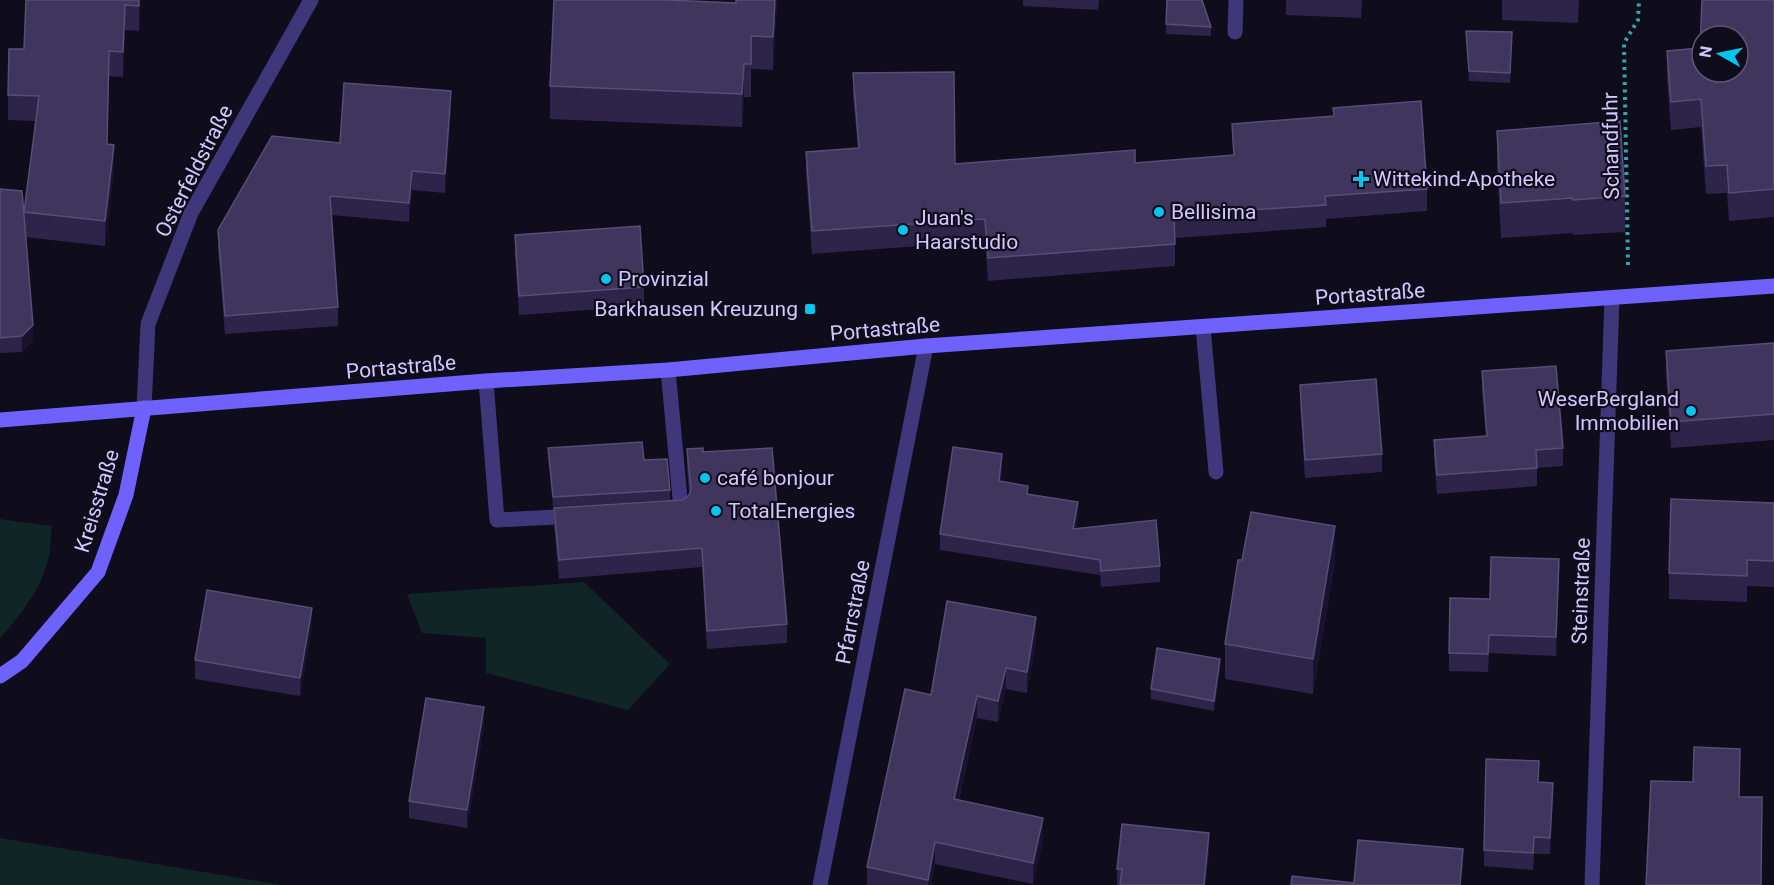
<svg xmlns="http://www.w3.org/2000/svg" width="1774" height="885" viewBox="0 0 1774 885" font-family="Roboto,sans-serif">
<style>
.green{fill:#0f2526}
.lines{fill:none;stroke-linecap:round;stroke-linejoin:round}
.path{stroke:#2fa9ab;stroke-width:4;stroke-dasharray:3 4.5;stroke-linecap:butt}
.lane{stroke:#3f377a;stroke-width:15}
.street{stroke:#3f377a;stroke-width:15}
.secondary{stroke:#6f61fc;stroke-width:15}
.wall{fill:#2e244a}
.shaded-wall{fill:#1a132f}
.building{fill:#40365d;stroke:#574d76;stroke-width:1.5;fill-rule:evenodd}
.poi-dot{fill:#05c5ed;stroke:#0f0c1c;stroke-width:2}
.labels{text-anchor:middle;stroke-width:4.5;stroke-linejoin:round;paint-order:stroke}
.street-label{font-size:21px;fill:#d2c8fe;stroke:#0f0c1c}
.poi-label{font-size:21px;fill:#d2c8fe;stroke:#0f0c1c;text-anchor:start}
</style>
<rect width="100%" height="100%" fill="#0f0c1c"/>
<!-- green -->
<path class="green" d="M0,519l52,7c-1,7 -1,15 -2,23 -4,34 -28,65 -50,89z
M584,582l86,82 -42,46 -142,-37v-35l-64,-5 -15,-39z
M0,838l282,47h-282z"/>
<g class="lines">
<!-- path -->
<path class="path" d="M1628,265l-4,-222 14,-23 1,-20"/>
<!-- lane -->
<path class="lane" d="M1235,32l1,-32
M1203,327l13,145
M668,370l13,139 -11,1
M486,381l11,139 77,-4"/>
<!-- street -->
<path class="street" d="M144,408l4,-84 43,-111 120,-213
M820,885l106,-539
M1592,885l20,-587"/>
<!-- secondary -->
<path class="secondary" d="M0,420l486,-39 182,-11 258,-24 848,-60
M0,676l22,-15 76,-89 28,-77 18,-87"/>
</g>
<!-- wall -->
<path class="wall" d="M26,0h114l-1,31 -14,-1 -2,47 -14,-1 -2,68 7,26 -9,76 -80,-9 8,103 -11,12 -22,1v-164l24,35v-12l12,-91 -28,-1v-25l16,-46z
M777,0l-4,70 -22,-1v28h-7l-2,30 -192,-8v-33l186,-83z
M1023,0h76l-1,10 -75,-4z
M1286,0h76l-1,18 -75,-3z
M1502,0h77l-1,23 -76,-3z
M1774,0v217l-45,4 -2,-28 -21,1 -5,-67 -30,3 -4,-51v-28l33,-3z
M1166,24l45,3v9l-45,-2z
M1466,31l46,1 -2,51 -41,-2z
M853,73l102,91 180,-1 98,-8 -1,-31 101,-7v-9l94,81v22l-101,8v8l-151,11v28l-187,15 -3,-40 -173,13 -6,-80v-22l52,-4 -5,-52z
M451,110l-6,83 -33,-3 -3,32 -78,-7 7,92v19l-113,8 -7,-85v-19l122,-87z
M1497,131l128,65v36l-52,3 -1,-2 -71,5 -4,-71z
M515,235l129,52v19l-125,9 -4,-61z
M1774,343v97l-103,8 -5,-71v-26z
M1482,371l81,77v18l-26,2v18l-100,8 -3,-36v-18l52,-4 -4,-46z
M1300,385l82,69v18l-77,6 -5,-75z
M548,448l96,12 26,30v10l-117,7z
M687,449l16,3 84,172v19l-80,6 -5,-82 -143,12 -5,-53v-18l128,-8 7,-5 -2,-28z
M1002,470l-1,11 77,37 -2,11 84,37v16l-59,5 -1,-12 -160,-25v-16z
M1774,503v84l-27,-1v16l-78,-3v-26z
M1242,560l93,2 -22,132 -88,-15v-35z
M1559,578l-3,78 -67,-3 -1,19 -39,-1v-18l41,-54z
M312,626l-12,70 -105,-17v-19z
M1036,639l-9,54 -21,-4 -8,33 -21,-4 -18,82 84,39 -10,45 -98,-20 -4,21h-64v-18l64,-172z
M1220,669l-6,42 -63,-12v-10z
M484,725l-17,103 -58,-10v-17z
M1538,782l15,17 -3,55h-16l-1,16 -49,-4v-16z
M1209,851l-4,34h-88v-16z"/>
<!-- shaded-wall -->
<path class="shaded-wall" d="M139,0h1l-1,31z
M775,0h2l-4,70v-33z
M125,5v25l-2,47v-25z
M744,64v33l-2,30v-33z
M451,91v19l-6,83v-19z
M114,145v25l-9,76v-25z
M412,171v19l-3,32v-19z
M33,325v15l-11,12v-16z
M1002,454v16l-3,27v-16z
M1078,502v16l-5,27v-16z
M1335,526v36l-22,132v-35z
M1559,559v19l-3,78v-19z
M312,608v18l-12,70v-18z
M1036,617v22l-9,54v-21z
M1220,659v10l-6,42v-10z
M1006,668v21l-8,33v-21z
M977,696v22l-23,102v-21z
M484,707v18l-17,103v-18z
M1553,783v16l-3,55v-16z
M1043,818v21l-10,45v-21z
M1209,833v18l-4,34h-1z
M935,842v22l-4,21h-3v-5z
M1463,849v15l-2,21h-1z"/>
<!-- building -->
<path class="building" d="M26,0h113v6l-14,-1 -2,47 -14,-1 -2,93 7,1 -9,76 -81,-9 15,-116 -31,-1 1,-46h15z
M554,0h113l69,3v-3h39l-2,37 -22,-1v28h-7l-2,30 -192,-8z
M1167,0h35l9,27 -45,-3z
M1702,0h72v189l-45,4 -2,-28 -21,1 -5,-67 -30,3 -4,-51 33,-3zM1702,36h36v36h-36z
M1466,31l46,1 -2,41 -41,-2z
M954,72l1,92 180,-14v13l99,-8 -2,-31 102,-8 -1,-8 88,-7 6,88 -102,7 1,9 -152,10 1,29 -187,14 -3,-39 -173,12 -6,-79 53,-4 -6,-75z
M344,83l107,8 -6,83 -33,-3 -3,32 -79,-7 8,111 -113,9 -7,-86 54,-94 68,7z
M1620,121l5,75 -52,4 -1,-2 -71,5 -4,-72z
M0,189l22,2 11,134 -11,11 -22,2z
M640,226l4,61 -125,9 -4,-61z
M1774,343v71l-103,8 -5,-71z
M1556,366l7,82 -27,2 1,18 -100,7 -3,-35 53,-4 -5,-65z
M1376,379l6,75 -77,6 -5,-75z
M642,442l2,18 23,-1 3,31 -117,7 -5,-49z
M953,447l49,7 -3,27 29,5 -1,8 51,8 -5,27 83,-9 4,46 -59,5 -1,-11 -160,-26z
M703,448v4l69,-4 15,176 -80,7 -5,-83 -143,12 -5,-52 128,-8 7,-5 2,-5 -4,-41z
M1671,499l103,4v58l-27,-1v16l-78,-3z
M1251,512l84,14 -22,133 -88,-15 13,-84h4z
M1491,557l68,2 -3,78 -67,-2 -1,19 -39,-1 1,-55 40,1z
M207,590l105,18 -12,70 -105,-18z
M947,601l89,16 -9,55 -21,-4 -8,33 -21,-5 -23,103 89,19 -10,45 -98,-21 -7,38 -61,-13 38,-178 26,6z
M1157,648l63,11 -6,42 -63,-12z
M426,698l58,9 -17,103 -58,-9z
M1694,747l46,2 -1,48h23l-1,88h-115l5,-104 42,1z
M1486,759l53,2 -1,21 15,1 -3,55 -16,-1 -1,16 -49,-3z
M1122,824l87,9 -5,52h-84l2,-16h-5z
M1358,840l105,9 -3,36h-169l1,-9 62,7z"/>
<!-- markers -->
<g class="poi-dot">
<path d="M1358 170h6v6h6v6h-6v6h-6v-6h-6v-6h6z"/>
<circle cx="1159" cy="212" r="6"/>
<circle cx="903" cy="230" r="6"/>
<circle cx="606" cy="279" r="6"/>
<rect x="804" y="303" width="12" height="12" rx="3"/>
<circle cx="1691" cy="411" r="6"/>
<circle cx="705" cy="478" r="6"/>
<circle cx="716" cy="511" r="6"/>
</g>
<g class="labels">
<!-- street labels -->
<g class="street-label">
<text transform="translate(1611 146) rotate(-91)" y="7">Schandfuhr</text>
<text transform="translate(194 171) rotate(-63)" y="7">Osterfeldstraße</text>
<text transform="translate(1370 294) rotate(-4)" y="7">Portastraße</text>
<text transform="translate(885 329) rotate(-5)" y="7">Portastraße</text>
<text transform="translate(401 367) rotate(-5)" y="7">Portastraße</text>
<text transform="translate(97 501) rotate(-73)" y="7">Kreisstraße</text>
<text transform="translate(1581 591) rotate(-88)" y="7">Steinstraße</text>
<text transform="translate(853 612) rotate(-79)" y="7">Pfarrstraße</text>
</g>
<!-- poi labels -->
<g class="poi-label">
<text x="1373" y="186">Wittekind-Apotheke</text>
<text x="1171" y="219">Bellisima</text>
<text x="915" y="225">Juan's<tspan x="915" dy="24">Haarstudio</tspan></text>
<text x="618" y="286">Provinzial</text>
<text x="798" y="316" text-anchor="end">Barkhausen Kreuzung</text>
<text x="1679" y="406" text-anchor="end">WeserBergland<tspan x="1679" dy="24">Immobilien</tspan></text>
<text x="717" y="485">café bonjour</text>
<text x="728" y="518">TotalEnergies</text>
</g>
</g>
<!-- north arrow -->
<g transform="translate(1720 54) rotate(279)"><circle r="28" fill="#0f0c1c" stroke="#5d5776" stroke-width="1.5"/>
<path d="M0-4.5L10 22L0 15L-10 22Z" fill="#05c5ed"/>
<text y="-9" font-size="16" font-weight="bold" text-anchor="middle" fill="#d2c8fe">N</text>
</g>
</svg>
